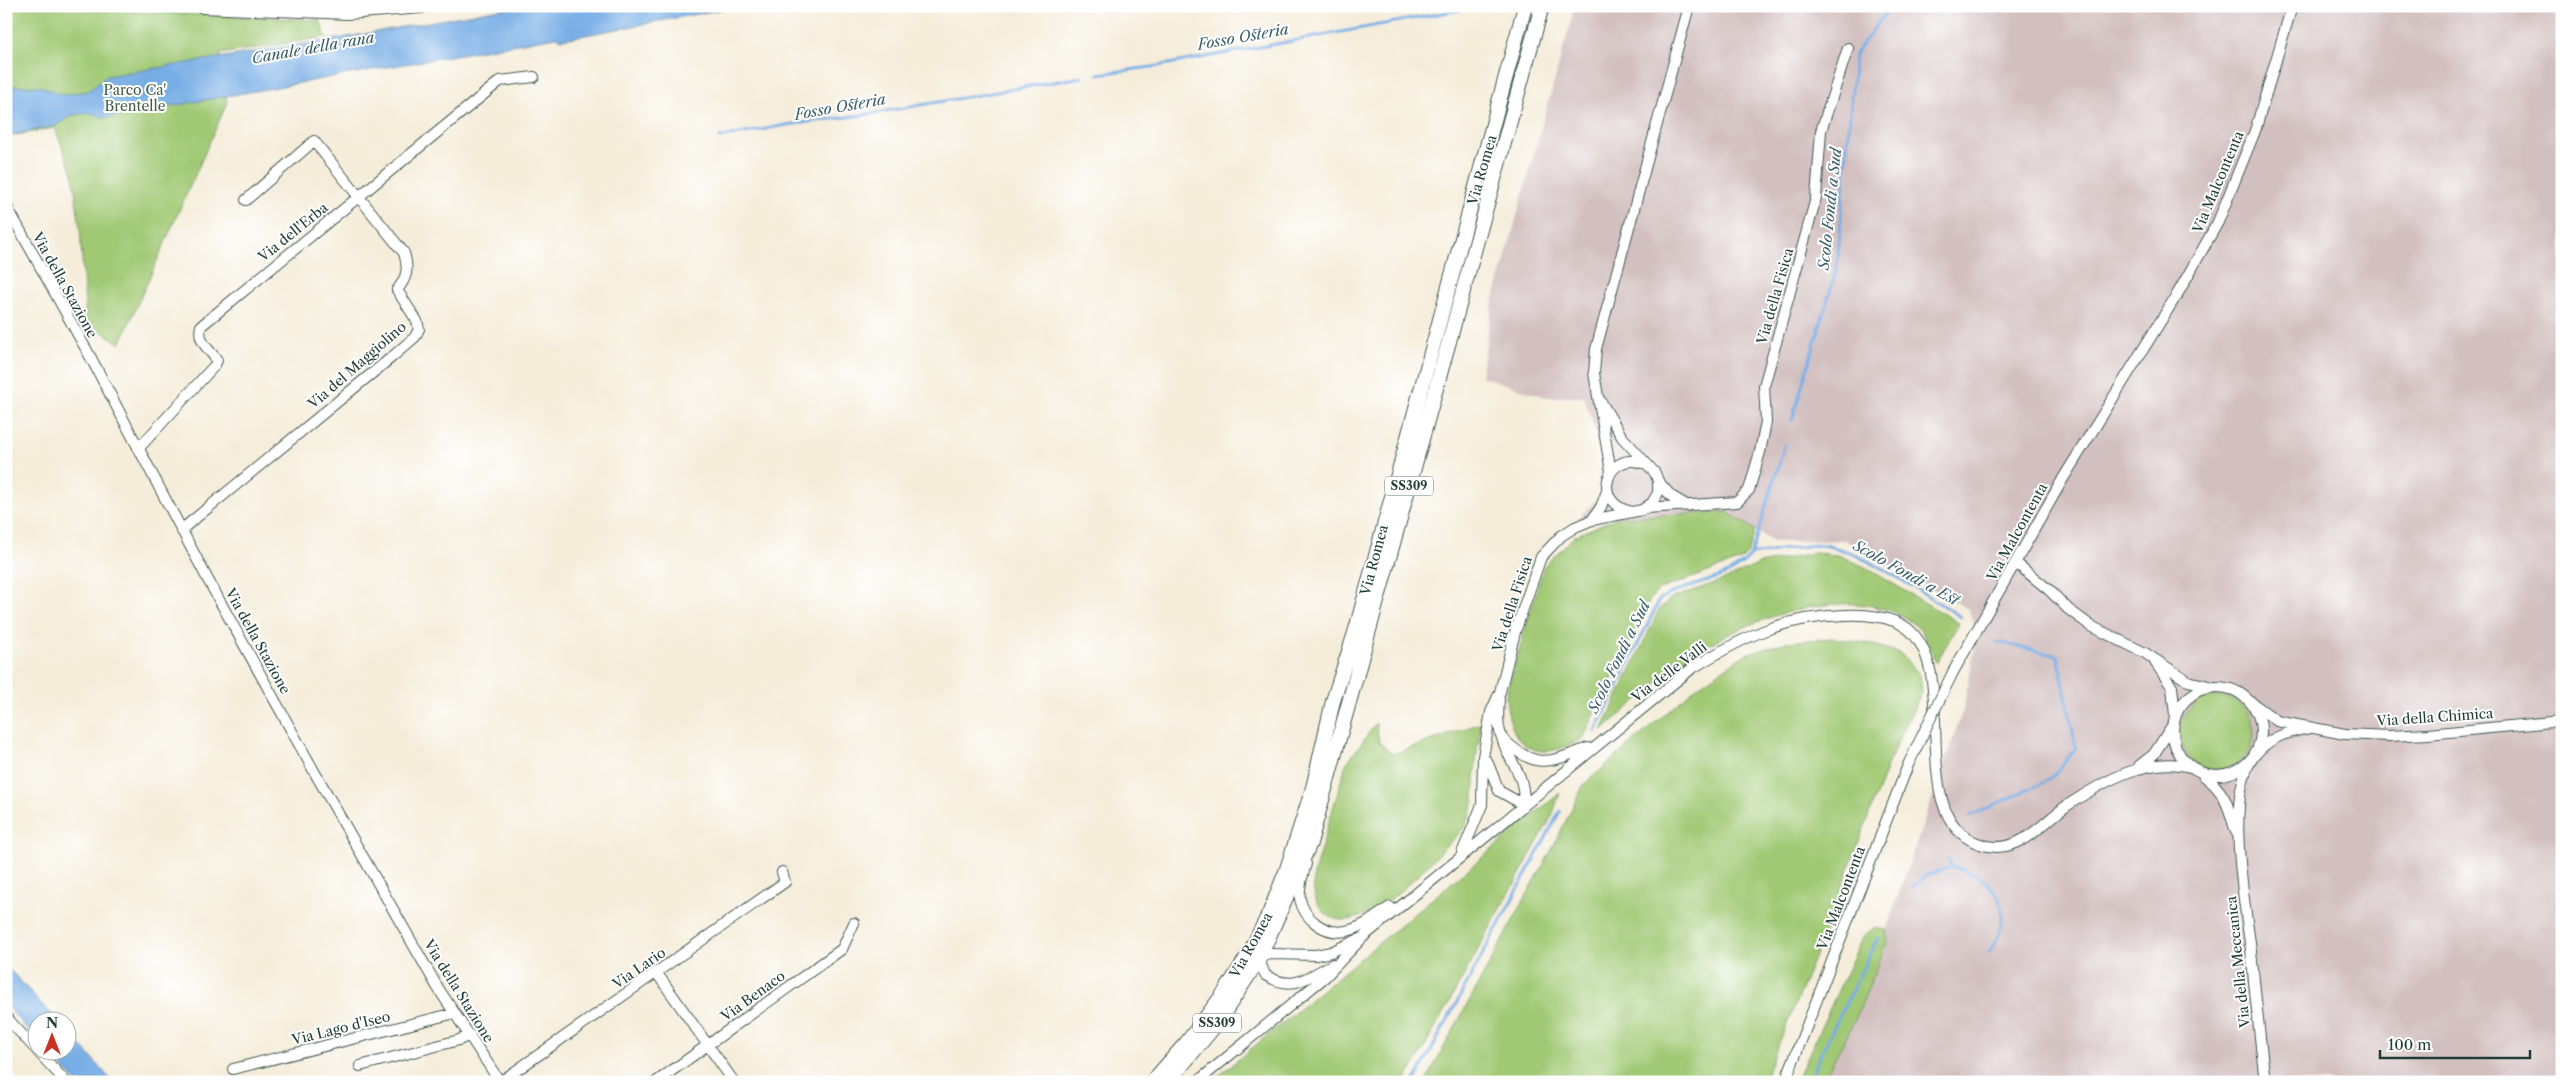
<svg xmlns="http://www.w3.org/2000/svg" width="2568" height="1088" viewBox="0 0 2568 1088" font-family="'Libre Caslon Text',serif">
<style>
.industrial{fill:#d2bfbf}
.green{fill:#a1c974;stroke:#608354}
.water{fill:#77ade5;stroke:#4b758c}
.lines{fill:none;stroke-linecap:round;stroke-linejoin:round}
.stream{stroke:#77ade5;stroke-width:3}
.minor-casing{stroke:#3f574d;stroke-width:12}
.major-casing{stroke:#3f574d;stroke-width:16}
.minor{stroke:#fff;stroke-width:10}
.major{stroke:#fff;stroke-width:14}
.minor-bridge-casing{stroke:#3f574d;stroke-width:12;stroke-linecap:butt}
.minor-bridge{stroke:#fff;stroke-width:10}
.labels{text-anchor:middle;stroke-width:4;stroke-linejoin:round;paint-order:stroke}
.shield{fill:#fff;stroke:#627771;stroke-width:1}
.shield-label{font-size:12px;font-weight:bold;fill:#1f3d34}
.park-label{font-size:14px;fill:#406044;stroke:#fff}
.street-label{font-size:14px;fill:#1f3d34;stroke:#fff}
.water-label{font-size:15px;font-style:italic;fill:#395f69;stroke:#fff}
</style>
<rect width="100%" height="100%" fill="#fff"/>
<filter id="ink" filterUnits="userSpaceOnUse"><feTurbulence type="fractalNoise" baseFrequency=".02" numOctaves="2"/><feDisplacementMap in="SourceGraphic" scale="10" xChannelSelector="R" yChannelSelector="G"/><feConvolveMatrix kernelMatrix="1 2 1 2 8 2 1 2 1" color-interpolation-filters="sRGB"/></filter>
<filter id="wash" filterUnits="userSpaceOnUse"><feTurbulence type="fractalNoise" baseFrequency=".0096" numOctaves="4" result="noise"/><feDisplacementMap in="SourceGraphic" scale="20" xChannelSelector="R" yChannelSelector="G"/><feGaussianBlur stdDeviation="1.12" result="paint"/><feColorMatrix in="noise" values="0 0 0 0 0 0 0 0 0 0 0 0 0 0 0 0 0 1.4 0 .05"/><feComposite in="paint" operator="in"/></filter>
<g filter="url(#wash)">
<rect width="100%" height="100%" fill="#f5edda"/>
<!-- industrial -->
<path class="industrial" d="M1575,6h987v1076h-740l33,-62 21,-52 10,-19v-19l78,-223 13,-73 -9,-25 -123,-69 -72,2 -46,-30 -150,7 21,-21 8,-37 -22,-64h-39l-64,-21 11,-70z"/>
<!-- green -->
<path class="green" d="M6,6l314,14 6,17 -106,17 7,49 -107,241 -34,-23 -6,-92 -7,-54 -18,-47 -49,9z
M1727,512l28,18 -7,23 -7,7 -83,30 -8,10 -67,139c-48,26 -74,9 -77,-44l38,-129 30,-30 44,-19z
M1814,553l24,2 27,12 94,56 -23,40c-5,-14 -11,-32 -25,-41 -57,-42 -166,-3 -218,33 -30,20 -62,52 -91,75l58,-122 10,-9 59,-21 30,-14z
M1832,638l39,6 29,9 20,22 2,16 -33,70 -60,161 -66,160h-338l127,-233 32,-65 114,-98 48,-32 41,-12z
M2180 733a37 37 0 1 1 74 0a37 37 0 1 1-74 0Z
M1376,723l3,19 14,12 88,-31c-2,13 -4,26 -5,38 -2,22 1,43 -10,63 -5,9 -16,18 -23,25 -21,23 -85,92 -117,65 -13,-11 -13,-25 -12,-41l32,-109z
M1560,793l-8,23 -147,266h-194z
M1874,928l12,2 2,10 -33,80 -33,62h-26l67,-146z"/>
<!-- water -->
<path class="water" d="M516,6h224l-165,31 -13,2 -6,-2 -451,81 -13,-5 -20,2 -17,11 -49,10v-50h34l22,9 26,-4 19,-15 246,-40z
M6,966l51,54h-19l-1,20 -31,-35z
M68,1031l45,51h-37l-29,-31 21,-1z"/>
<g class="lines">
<!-- stream -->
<path class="stream" d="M1098,74l54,-7 329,-61
M720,138l66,-13 77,-10 219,-38
M1792,420l45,-152 18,-214 36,-48
M1751,555c23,-3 45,-9 68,-10 35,0 109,52 142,72
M1595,732l65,-133c28,-17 71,-17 91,-44l34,-110
M1970,816l81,-37 25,-31 -18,-92 -60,-14
M1951,867c48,10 66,44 38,85
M1913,887l12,-11 26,-9 -3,-8
M1967,1081v1
M1414,1082l146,-271
M1807,1082l71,-144"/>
</g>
</g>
<g filter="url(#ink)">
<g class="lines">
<defs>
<path id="minor" d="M6,205l85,153 116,220 108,195 123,215 62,94
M138,449l77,-84 2,-5c-9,-12 -20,-19 -16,-34l299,-245 34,-4
M1611,472l-17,-99 2,-24 93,-343
M1658,481l13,15 17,10
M1646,508l91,-6 12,-12 11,-38 6,-30 -2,-36 52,-188 5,-67 27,-83
M1629,511c-38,-9 -22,-61 14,-48
M1592,520l9,-13 6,-16
M181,530l211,-173 23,-20 4,-8 -2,-8 -20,-31c10,-12 12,-21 7,-37l-90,-112 -68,59
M2016,563l33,27 19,19 23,17 54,27 43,28 21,5
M2155,662l17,25 3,28
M1953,672l111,-195 114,-184 40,-71 37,-91 37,-125
M2173 731a44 44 0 1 1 88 0a44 44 0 1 1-88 0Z
M1499,699c-1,13 -2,27 3,39 9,30 22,31 22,67
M2251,702l26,19 68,13 44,2 39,-2 134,-13
M1504,740c33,31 45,22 84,8
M1487,761l12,30 25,14
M2139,766l15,-12 18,-28
M2203,775c23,17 25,31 33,57
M1462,853l20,-48 1,-48 8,-45 9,-20 15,-60 26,-75 20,-21 14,-9 17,-7 50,-10 10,-7 6,-10v-12l-3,-8 -33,-36 -22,-37
M1306,864c-3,11 -8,24 -6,35 4,20 25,36 46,32 17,-3 30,-15 44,-24
M1256,958l15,-4 45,1 15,-3 26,-12
M1259,959l6,16c29,17 41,3 68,-11
M656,972l78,110
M6,1017l60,65
M360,1066l99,-26 11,-5
M233,1069l222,-56
M500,1082l285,-200 -3,-10
M656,1082l186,-133 12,-26
M1197,1082l128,-105 38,-40 328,-268c52,-32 91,-52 154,-54 19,-1 46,1 62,13 57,45 -5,190 73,216 39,13 60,-20 88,-39 36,-24 82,-51 126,-37
M1785,1082l123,-317
M2265,1082c-5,-44 -10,-88 -14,-132 -6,-47 -27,-155 3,-194 15,-19 33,-24 56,-28"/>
<path id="major" d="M203,6l145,6 73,-6
M1152,1082l36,-41 37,-49 24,-38 21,-42 17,-43 26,-81 20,-87 22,-68 170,-627
M1168,1082l50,-60 41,-63 51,-116 232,-837"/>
</defs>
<!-- minor casing -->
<use href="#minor" class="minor-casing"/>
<!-- major casing -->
<use href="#major" class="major-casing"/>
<!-- minor -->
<use href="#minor" class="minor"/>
<!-- major -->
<use href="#major" class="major"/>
<defs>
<path id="minor-bridge" d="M1908,765l45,-93"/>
</defs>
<!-- minor-bridge casing -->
<use href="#minor-bridge" class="minor-bridge-casing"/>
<!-- minor-bridge -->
<use href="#minor-bridge" class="minor-bridge"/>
</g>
</g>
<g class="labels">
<!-- shield labels -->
<g class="shield">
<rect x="1385" y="476.5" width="48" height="19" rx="4"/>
<rect x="1193" y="1013.5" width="48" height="19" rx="4"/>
</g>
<g class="shield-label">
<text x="1409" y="490">SS309</text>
<text x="1217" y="1027">SS309</text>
</g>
<!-- park labels -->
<g class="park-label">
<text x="135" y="95">Parco Ca'<tspan x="135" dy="16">Brentelle</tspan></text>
</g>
<!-- street labels -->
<g class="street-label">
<text transform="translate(1482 170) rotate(-74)" y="5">Via Romea</text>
<text transform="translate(2218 182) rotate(-67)" y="5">Via Malcontenta</text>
<text transform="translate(293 232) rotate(-39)" y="5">Via dell'Erba</text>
<text transform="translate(65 285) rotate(61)" y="5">Via della Stazione</text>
<text transform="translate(1775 296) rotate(-74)" y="5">Via della Fisica</text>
<text transform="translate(357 365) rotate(-41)" y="5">Via del Maggiolino</text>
<text transform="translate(2017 532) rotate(-61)" y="5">Via Malcontenta</text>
<text transform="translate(1374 560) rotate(-75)" y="5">Via Romea</text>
<text transform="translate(1512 604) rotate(-72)" y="5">Via della Fisica</text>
<text transform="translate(258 641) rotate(61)" y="5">Via della Stazione</text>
<text transform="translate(1669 672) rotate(-37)" y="5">Via delle Valli</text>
<text transform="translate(2435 717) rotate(-4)" y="5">Via della Chimica</text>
<text transform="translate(1841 898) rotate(-69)" y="5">Via Malcontenta</text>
<text transform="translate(1251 945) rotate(-61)" y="5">Via Romea</text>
<text transform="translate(2238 962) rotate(-96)" y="5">Via della Meccanica</text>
<text transform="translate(639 968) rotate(-35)" y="5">Via Lario</text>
<text transform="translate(459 991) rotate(58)" y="5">Via della Stazione</text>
<text transform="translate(753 996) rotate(-36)" y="5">Via Benaco</text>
<text transform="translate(341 1028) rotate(-14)" y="5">Via Lago d'Iseo</text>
</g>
<!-- water labels -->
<g class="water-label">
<text transform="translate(1243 37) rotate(-10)" y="5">Fosso Osteria</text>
<text transform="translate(313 48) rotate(-10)" y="5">Canale della rana</text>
<text transform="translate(840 107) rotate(-10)" y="5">Fosso Osteria</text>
<text transform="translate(1830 209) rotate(-84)" y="5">Scolo Fondi a Sud</text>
<text transform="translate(1906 573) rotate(29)" y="5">Scolo Fondi a Est</text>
<text transform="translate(1619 657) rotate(-64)" y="5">Scolo Fondi a Sud</text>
</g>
</g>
<!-- margin -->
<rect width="2568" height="1088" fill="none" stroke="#fff" stroke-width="25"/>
<!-- north arrow -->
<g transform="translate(52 1036)"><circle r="24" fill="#ffffff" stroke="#a5b1ae"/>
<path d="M0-4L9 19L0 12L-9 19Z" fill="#c8321e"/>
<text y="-8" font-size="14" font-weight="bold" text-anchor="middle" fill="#1f3d34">N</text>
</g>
<!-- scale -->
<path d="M2380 1050v8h150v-8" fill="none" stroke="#1f3d34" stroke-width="2.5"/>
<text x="2388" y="1050" font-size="15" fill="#1f3d34" stroke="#ffffff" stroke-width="4" paint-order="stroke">100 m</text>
</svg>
